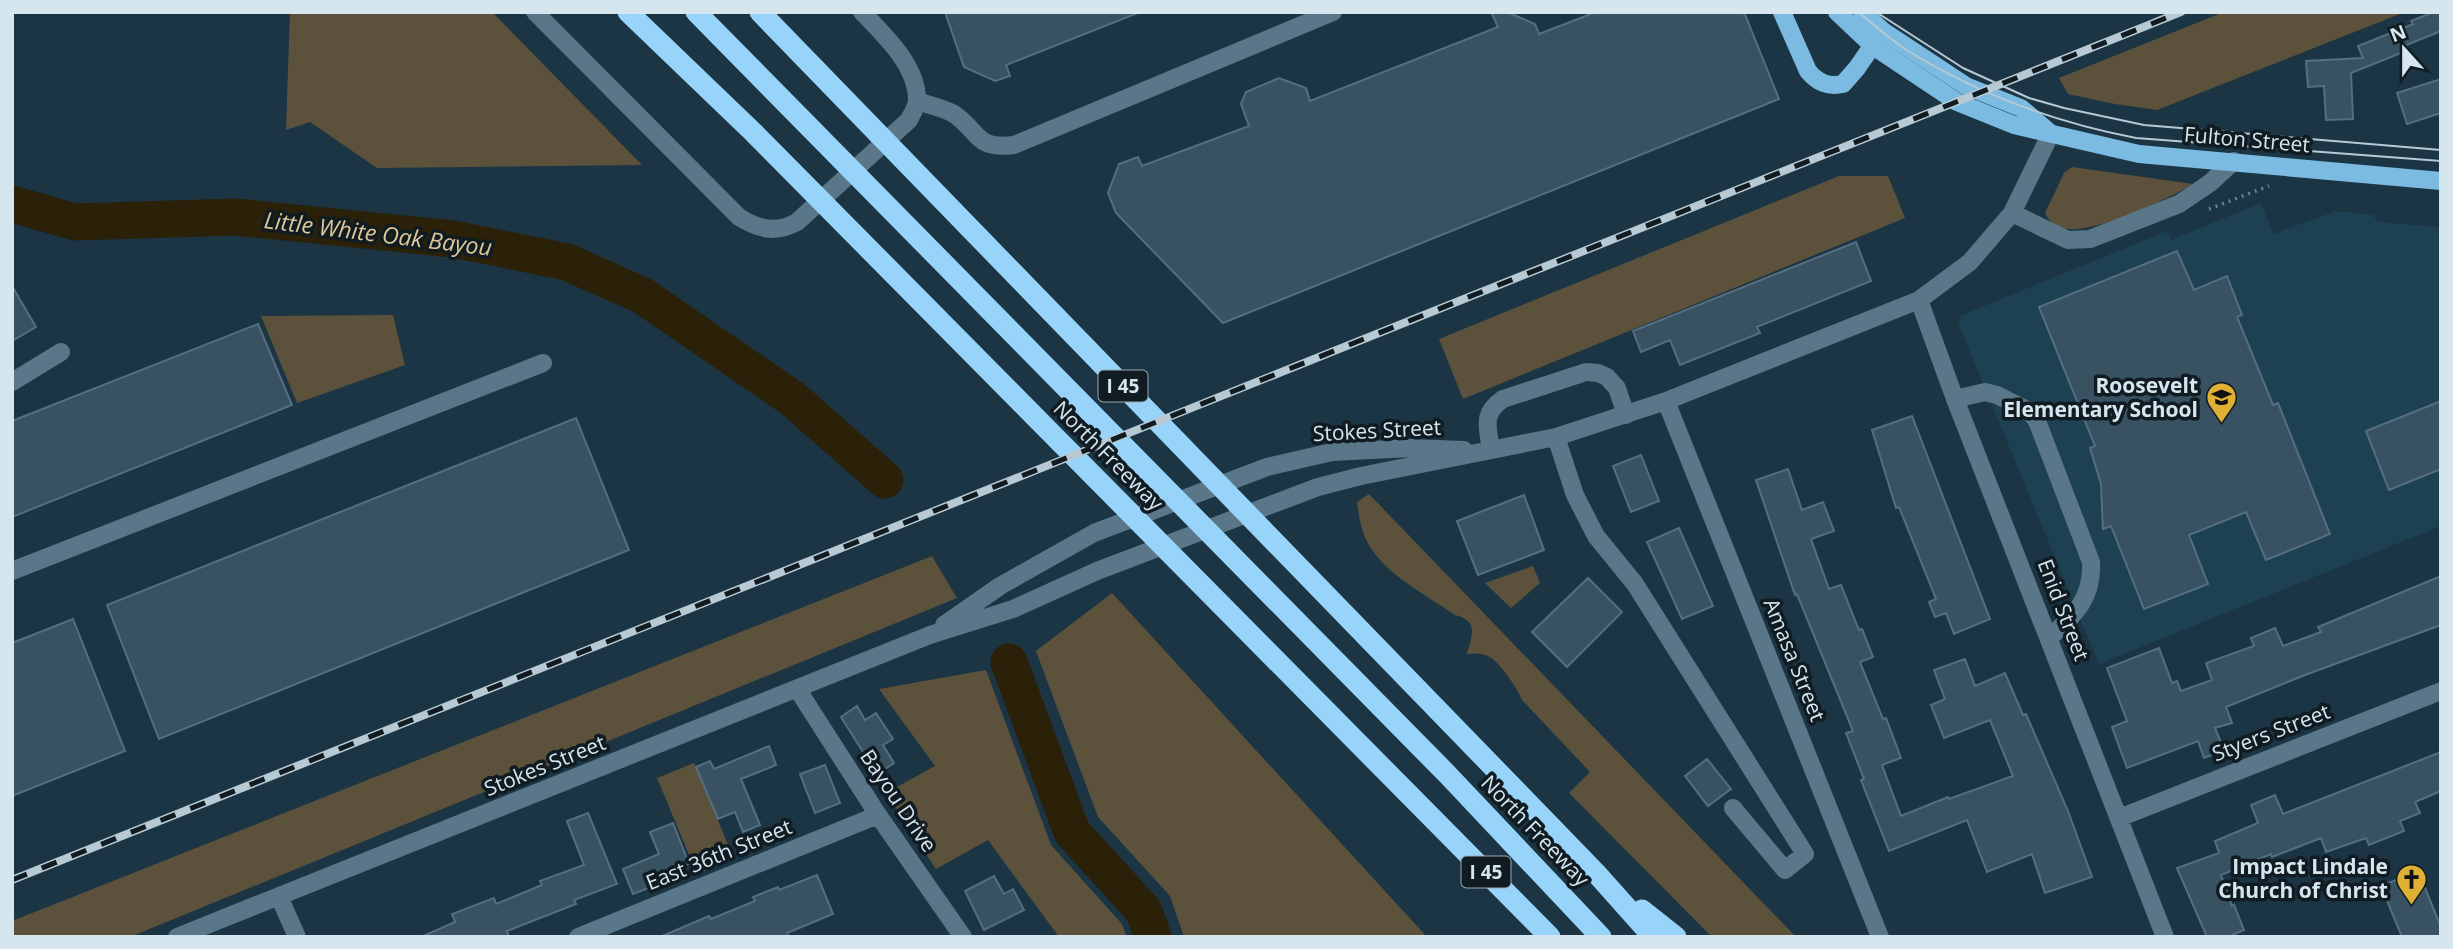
<svg xmlns="http://www.w3.org/2000/svg" width="2453" height="949" viewBox="0 0 2453 949" font-family="'Open Sans',sans-serif">
<style>
.built{fill:#1e4053}
.green{fill:#5c523c}
.lines{fill:none;stroke-linecap:round;stroke-linejoin:round}
.river{stroke:#2b2109;stroke-width:37}
.building{fill:#385262;stroke:#546f80;stroke-width:2}
.path{stroke:#6d828f;stroke-width:3.5;stroke-dasharray:2 5;stroke-linecap:butt}
.minor{stroke:#597789;stroke-width:18}
.major{stroke:#7bbbe1;stroke-width:18}
.highway{stroke:#98d4f9;stroke-width:21}
.tram{stroke:#b7c9d3;stroke-width:2}
.rail-casing{stroke:#b7c9d3;stroke-width:8}
.rail{stroke:#101b22;stroke-width:5;stroke-dasharray:16;stroke-linecap:butt}
.labels{text-anchor:middle;stroke-width:7;stroke-linejoin:round;paint-order:stroke}
.shield{fill:#101b22;stroke:#9ba9b2;stroke-width:2}
.shield-label{font-size:19px;font-weight:bold;fill:#d6e6ef}
.street-label{font-size:21px;fill:#d6e6ef;stroke:#101b22}
.poi-label{font-size:21px;font-weight:bold;fill:#d6e6ef;stroke:#101b22;text-anchor:end}
.water-label{font-size:23px;font-style:italic;fill:#dec896;stroke:#101b22}
</style>
<rect width="100%" height="100%" fill="#1b3544"/>
<!-- built -->
<path class="built" d="M2261,203l12,31 63,-23 37,4 5,7 63,5v299l-342,138 -141,-341 4,-8 205,-84 4,9z"/>
<!-- green -->
<path class="green" d="M290,12h202l150,153 -265,3 -67,-46 -24,8z
M2224,12h181l-248,98 -42,-6 -47,-10 -9,-16z
M2072,167l121,17c-24,15 -105,53 -132,44 -7,-2 -13,-8 -16,-15l19,-40z
M1839,176h49l17,42 -442,181 -24,-60z
M393,315l12,50 -108,38 -36,-87z
M1369,494l427,443h-84l-143,-144 21,-21 -68,-72c-4,-11 -22,-37 -32,-43 -7,-4 -15,-4 -23,-3 5,-20 12,-33 -12,-39 -27,-19 -70,-41 -86,-70 -8,-13 -10,-28 -12,-43z
M932,556l25,42 -827,339h-118v-16z
M1533,566l7,17 -29,25 -26,-25z
M1112,593l315,344h-243l-14,-41 -72,-79 -62,-166z
M986,670l65,175 71,79 5,13h-68l-71,-97 -52,29 -50,-76 49,-27 -56,-77z
M694,763l40,96 -37,15 -40,-96z"/>
<g class="lines">
<!-- river -->
<path class="river" d="M12,204l63,18 160,-5 218,22 114,23 76,34 150,103 92,81
M1009,662l63,170 72,79 9,26"/>
</g>
<!-- building -->
<path class="building" d="M945,12h192l1,1 -132,52 4,11 -15,5 -31,-14z
M1491,12h16l28,12 4,10 57,-22h148l35,87 -556,224 -107,-110 -8,-20 11,-29 19,-7 4,9 107,-40 -8,-22 5,-12 33,-14 27,10 4,13 188,-74z
M2434,12h7v19l-37,15 2,5 -55,22 2,46 -27,1 -2,-34 -16,1 -2,-26 57,-3 -5,-12 55,-22 -2,-3z
M2441,79v34l-34,11 -10,-31z
M1856,242l15,39 -114,46 3,6 -80,32 -10,-25 -29,12 -8,-21z
M2177,251l17,39 33,-14 15,39 -5,2 36,88 5,-2 52,131 -64,26 -20,-48 -57,23 19,49 -64,25 -33,-83 -8,3 -2,-45 -11,-36 5,-2 -56,-139z
M12,286l24,41 -24,14z
M258,324l34,81 -280,112v-96z
M2441,401v68l-52,21 -23,-59z
M1912,416l78,203 -36,15 -8,-21 -11,4 -6,-15 7,-3 -37,-92 -3,1 -24,-78z
M576,418l53,132 -470,189 -52,-134z
M1641,455l18,46 -28,11 -18,-46z
M1788,469l14,41 21,-8 11,29 -23,8 18,50 12,-4 18,45 3,-1 11,28 -13,5 23,57 3,-1 15,40 -19,7 19,51 47,-19 1,2 64,-23 -23,-56 -46,18 -13,-33 14,-6 -11,-29 31,-11 10,27 30,-13 18,42 3,-1 42,97 24,66 -47,16 -13,-39 -45,18 -20,-52 -78,31 -28,-71 3,-1 -18,-46 7,-2 -56,-137 -2,1 -39,-115z
M1524,495l20,55 -66,25 -21,-54z
M1679,528l34,78 -31,13 -35,-77z
M2441,576v49l-136,50 -79,32 6,16 -17,5 9,22 -20,8 -6,-17 -71,27 -15,-41 15,-6 -20,-53 52,-20 13,35 5,-2 4,10 31,-11 -6,-17 48,-17 -3,-8 24,-10 8,18 38,-14 -3,-5z
M1588,578l34,34 -55,55 -35,-35z
M73,619l52,132 -113,45v-153z
M857,706l8,14 11,-7 17,26 -10,6 11,18 -17,11 -36,-57z
M769,746l7,19 -35,14 19,46 -17,7 -8,-20 -17,7 -22,-52 14,-6 4,8z
M2441,752v39l-26,11 5,11 -20,8 4,10 -35,14 -3,-7 -40,14 -5,-14 -49,19 -1,-3 -50,21 11,31 2,-1 10,25 -16,7h-21l-30,-69 42,-15 -4,-12 43,-18 -7,-18 24,-10 8,19z
M1707,759l24,30 -23,17 -23,-30z
M825,765l15,38 -25,10 -15,-39z
M588,813l29,71 -43,16 2,4 -69,27 2,6h-88l34,-15 -3,-8 42,-16 2,6 46,-19 -2,-4 44,-16 -17,-44z
M673,823l16,41 -41,16 3,7 -18,7 -10,-25 36,-15 -9,-22z
M2418,871l23,56v10h-39l-21,-51z
M817,875l16,39 -46,19 2,4h-129l49,-21 2,3 44,-18 -2,-4 25,-10 1,3z
M994,876l10,18 9,-5 11,21 -40,20 -19,-39z"/>
<g class="lines">
<!-- path -->
<path class="path" d="M2209,209l60,-23"/>
<!-- minor -->
<path class="minor" d="M535,12l204,205c19,12 37,17 58,5l112,-102c3,-6 8,-14 8,-20 0,-35 -33,-65 -55,-88
M917,101c11,4 27,7 37,13 26,18 21,36 60,31l319,-133
M2012,213l56,27 22,-1 89,-35 31,-21 24,-22
M1919,300l36,99 210,538
M12,382l49,-30
M1955,399l30,-7 12,3 32,16 8,10 54,141c2,37 -17,53 -42,76
M1666,401l214,536
M1556,437l19,58 21,41 39,48 170,270 -20,16 -52,-62
M1491,450c-3,-23 -10,-36 12,-51l83,-27 12,1 9,4 10,11 9,27
M12,571l531,-208
M944,625l56,-39 94,-53 173,-66 65,-15 79,-4 53,2
M798,690l80,125 85,122
M2119,818l322,-127
M279,896l18,41
M177,937l753,-302 83,-26 84,-38 221,-84 43,-11 195,-39 110,-36 253,-101 51,-38 42,-49 39,-80
M578,937l300,-122"/>
<!-- major -->
<path class="major" d="M1782,12l26,59c10,12 20,16 35,13l14,-16 22,-32
M1837,12l36,34 84,56 57,23 125,29 302,27
M1862,12l21,19 83,55 55,22 27,23"/>
<!-- highway -->
<path class="highway" d="M628,12l126,121 796,804
M696,12l751,762 154,163
M760,12l836,861 57,64
M1642,910l34,27"/>
<!-- tram -->
<path class="tram" d="M1858,12c15,12 31,26 47,37 72,45 148,73 231,89l305,23
M1876,12l87,56 66,30 35,10 80,17 297,25"/>
<defs>
<path id="rail" d="M12,880l2169,-868"/>
</defs>
<!-- rail casing -->
<use href="#rail" class="rail-casing"/>
<!-- rail -->
<use href="#rail" class="rail"/>
</g>
<!-- icons -->
<defs>
<symbol id="school-pin" viewBox="-11 -11 22 30"><path d="M0 17L-7.5 6A9.5 9.5 0 1 1 7.5 6Z" fill="#dfb034" stroke="#101b22"/><path d="M0-5L7-2L0 1L-7-2ZM-4 1L0 2.5L4 1V4Q0 6-4 4Z" fill="#111"/></symbol>
<symbol id="church-pin" viewBox="-11 -11 22 30"><path d="M0 17L-7.5 6A9.5 9.5 0 1 1 7.5 6Z" fill="#dfb034" stroke="#101b22"/><path d="M-1.2-6h2.4v3.5h3.3v2.4h-3.3V6h-2.4V-.1h-3.3v-2.4h3.3Z" fill="#111"/></symbol>
</defs>
<g fill-rule="evenodd">
<use href="#school-pin" x="2204" y="380" width="35" height="47"/>
<use href="#church-pin" x="2394" y="862" width="35" height="47"/>
</g>
<g class="labels">
<!-- shield labels -->
<g class="shield">
<rect x="1098.5" y="370.5" width="49" height="31" rx="5"/>
<rect x="1461.5" y="856.5" width="49" height="31" rx="5"/>
</g>
<g class="shield-label">
<text x="1123" y="393">I 45</text>
<text x="1486" y="879">I 45</text>
</g>
<!-- street labels -->
<g class="street-label">
<text transform="translate(2247 140) rotate(5)" y="7">Fulton Street</text>
<text transform="translate(1377 431) rotate(-3)" y="7">Stokes Street</text>
<text transform="translate(1108 456) rotate(45)" y="7">North Freeway</text>
<text transform="translate(2063 610) rotate(69)" y="7">Enid Street</text>
<text transform="translate(1794 660) rotate(68)" y="7">Amasa Street</text>
<text transform="translate(2271 733) rotate(-21)" y="7">Styers Street</text>
<text transform="translate(545 766) rotate(-22)" y="7">Stokes Street</text>
<text transform="translate(898 801) rotate(56)" y="7">Bayou Drive</text>
<text transform="translate(1535 831) rotate(46)" y="7">North Freeway</text>
<text transform="translate(719 855) rotate(-22)" y="7">East 36th Street</text>
</g>
<!-- poi labels -->
<g class="poi-label">
<text x="2198" y="393">Roosevelt<tspan x="2198" dy="24">Elementary School</tspan></text>
<text x="2388" y="874">Impact Lindale<tspan x="2388" dy="24">Church of Christ</tspan></text>
</g>
<!-- water labels -->
<g class="water-label">
<text transform="translate(378 234) rotate(7)" y="8">Little White Oak Bayou</text>
</g>
</g>
<!-- border -->
<rect width="2453" height="949" fill="none" stroke="#d6e6ef" stroke-width="28"/>
<!-- north arrow -->
<g transform="translate(2404 49) rotate(339)" stroke="#101b22" stroke-width="5" paint-order="stroke">
<path d="M0-5L12 26L0 18L-12 26Z" fill="#d6e6ef"/>
<text y="-10" font-size="19" font-weight="bold" text-anchor="middle" fill="#d6e6ef">N</text>
</g>
</svg>
